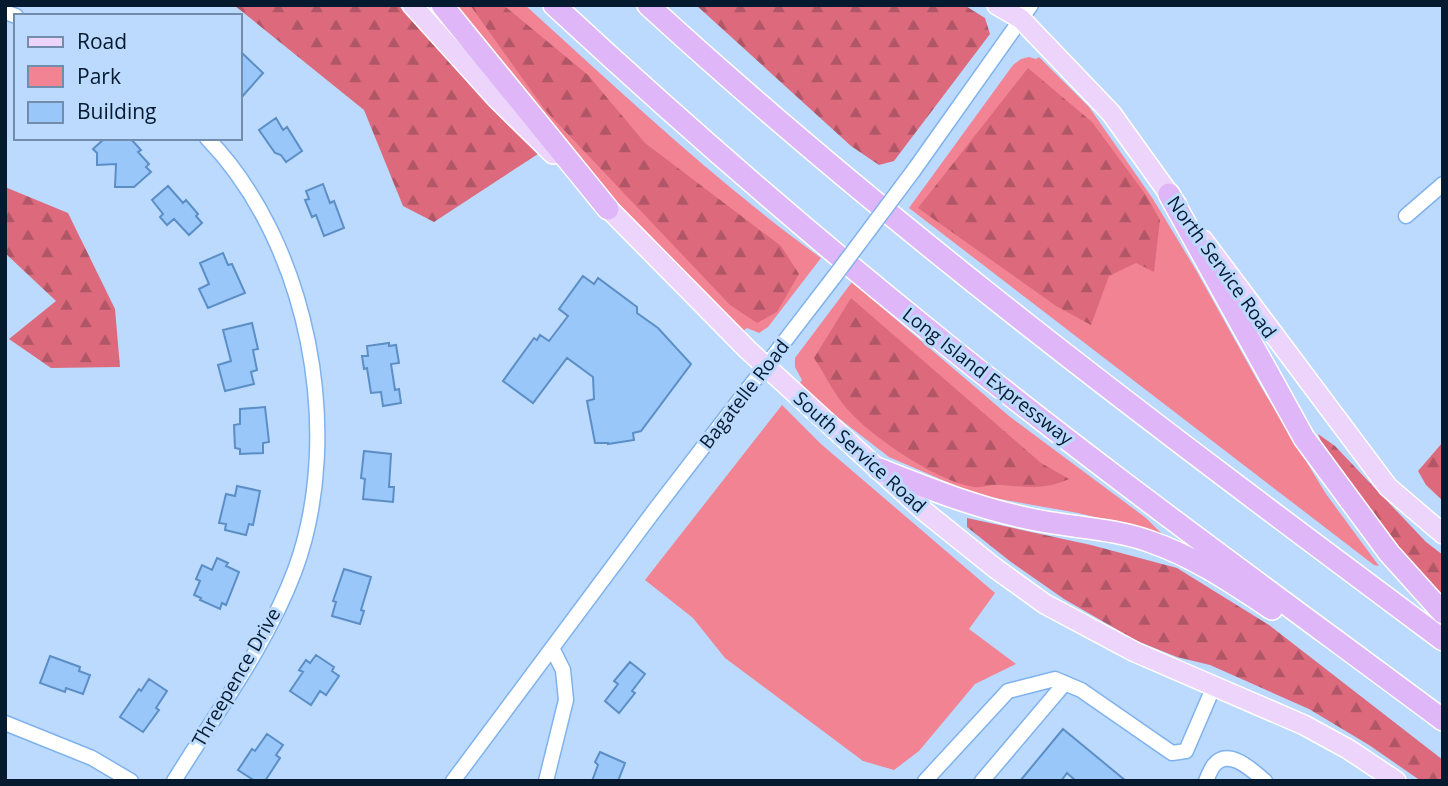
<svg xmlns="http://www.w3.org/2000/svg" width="1448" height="786" viewBox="0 0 1448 786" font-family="'Open Sans',sans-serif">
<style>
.green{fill:#f28393}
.forest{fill:url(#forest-firs)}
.building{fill:#9ac7fa;stroke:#5c8ec6;stroke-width:2}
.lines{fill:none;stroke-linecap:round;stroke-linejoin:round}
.minor-casing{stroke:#7fb2ec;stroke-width:17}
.major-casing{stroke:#fff;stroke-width:22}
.highway-casing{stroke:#fff;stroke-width:24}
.minor{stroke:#fff;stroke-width:14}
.major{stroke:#ecd4fb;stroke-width:19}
.highway{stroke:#dfb7f9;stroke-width:21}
.minor-bridge-casing{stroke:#7fb2ec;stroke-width:17;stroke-linecap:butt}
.minor-bridge{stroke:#fff;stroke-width:14}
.labels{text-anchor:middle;stroke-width:6;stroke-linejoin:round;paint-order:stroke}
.street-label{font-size:19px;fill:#05192f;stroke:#bbdafe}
</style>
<defs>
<pattern id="forest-firs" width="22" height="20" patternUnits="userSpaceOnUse" patternTransform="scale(1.75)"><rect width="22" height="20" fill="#dd6a7c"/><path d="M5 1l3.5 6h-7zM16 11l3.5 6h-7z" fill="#b15666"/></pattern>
</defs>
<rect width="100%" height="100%" fill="#bbdafe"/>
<!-- green -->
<path class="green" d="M454,5h71c96,87 191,177 296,253l-53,69 -9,6 -12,-5 -4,3 -97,-95 -86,-97z
M1029,57l7,2 3,-2 50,50 64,92 43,71 65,117 65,107 53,72 -5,-1 -465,-357 104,-143 8,-6z
M852,282l157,134 137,102 16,16 -84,-21 -101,-18 -88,-38 -70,-54 -19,-20 2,-3 -7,-13v-9z
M782,405l39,39 174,149 -26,36 47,35 -41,20 -56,67 -25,19 -31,-9 -138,-103 -32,-40 -48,-38z"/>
<!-- forest -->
<path class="forest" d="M234,5h164l140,149 -104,68 -31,-16 -39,-96z
M470,5h33l10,8 75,62 57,68 136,103 18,28 -22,38 -20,11 -27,-18 -185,-195z
M696,5h268l21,13 5,16 -96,127 -15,4 -28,-19z
M1028,68l64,54 54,73 14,25 -6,52 -18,-9 -27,13 -18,49 -35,-19 -138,-98z
M5,187l63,26 47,96 5,58 -69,1 -42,-29 47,-38 -51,-48z
M851,298l190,165 28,16c-23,11 -43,8 -68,6 -9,-1 -18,3 -27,2 -38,-6 -108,-53 -131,-83 -11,-14 -19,-31 -29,-46z
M1318,434l17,12 91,96 17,13v43c-46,-50 -101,-99 -125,-164z
M1443,442v59l-17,-16 -8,-14z
M967,518l124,27 86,23 92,57 174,135v21h-22l-52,-36 -60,-36 -99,-44 -33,-8 -40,-16 -73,-42 -53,-37 -44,-35z"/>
<!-- building -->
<path class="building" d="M240,51l23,22 -23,26z
M276,118l7,12 4,-3 15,24 -16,11 -5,-7 -6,-2 -16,-23z
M105,138h25l11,12 -3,2 11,12 -3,3 5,5 -17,15h-19l1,-23 -19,1v-12l-4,-4z
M323,184l7,19 4,-2 10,27 -20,8 -8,-21 -4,2 -7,-17 4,-1 -3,-8z
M168,186l15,17 3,-3 12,14 -2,2 6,7 -13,12 -15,-16 -7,6 -7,-8 3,-3 -11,-14z
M223,253l5,12 4,-1 13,29 -37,15 -9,-19 10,-5 -9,-21z
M583,276l11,8 4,-6 39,29v6l21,15 33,36 -50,67 -8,2 1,7 -26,4v-1h-13l-8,-42 7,-2 -1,-22 -26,-19 -34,45 -30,-22 31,-43 3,2 3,-5 9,6 19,-25 -9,-7z
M252,323l6,26 -5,1 4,20 -6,2 3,12 -29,7 -7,-26 13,-4 -8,-31z
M389,343v3l7,-1 3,18 -8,1 4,26 4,-1 2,14 -18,3 -2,-14 -10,1 -4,-25 -3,1 -2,-13h6l-1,-10z
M265,407l4,35 -6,1v10l-23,1v-5l-5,-1 -1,-23 6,-1v-15z
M364,451l27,3 -2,33h5l-1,15 -30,-3 2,-20 -4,-1z
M237,486l23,5 -7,34 -4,-1 -3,11 -21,-5 1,-6 -7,-1 7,-29 9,2z
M217,558l11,5 -2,3 13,6 -13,33 -4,-2 -2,6 -20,-9 1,-2 -7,-3 6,-14 -4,-2 6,-14 10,5z
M344,569l27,8 -10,33 3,1 -4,13 -28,-8 4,-14 -3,-1z
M316,655l18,12 -2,4 7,5 -13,19 -6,-4 -9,14 -21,-14 13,-19 -4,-2 7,-10 4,3z
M50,656l30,11 -1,4 11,4 -7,19 -17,-6 -1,4 -25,-9z
M630,662l15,12 -13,17 3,2 -16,20 -14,-12 13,-17 -4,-3z
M149,679l18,12 -11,17 3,2 -16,22 -23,-15 19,-28 2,2z
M1063,729l63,52h-50l-9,-8 -6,8h-41z
M267,734l16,11 -7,10 4,3 -15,23h-10l-17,-11 14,-21 3,2z
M600,752l25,11 -7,18h-26l6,-16 -3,-3z"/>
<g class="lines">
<defs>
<path id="minor" d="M5,12l11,4
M914,170l117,-165
M1406,216l37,-32
M5,723l87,35 39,23
M174,781c42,-68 93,-136 121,-211 50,-136 14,-327 -88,-432
M453,781l201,-270 180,-234
M546,781l20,-81 -3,-30 -11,-22
M925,781l83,-90 47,-12 26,11 91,63 14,-2 28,-65
M982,781l83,-98
M1206,781c2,-5 5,-12 8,-16 15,-18 39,6 51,16"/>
<path id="major" d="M412,5l84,93 57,56
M997,5l24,14 90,94 66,92
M597,197l151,153 176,161 71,57 50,36 90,48 169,73 44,24 48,32
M1203,240l185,247 55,47"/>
<path id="highway" d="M442,5l166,204
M554,5c122,113 248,223 377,327 166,135 340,260 512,388
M648,5c251,230 523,432 795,635
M1169,194l135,244 85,115 54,60
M879,469c53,21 106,42 162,52 37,7 75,8 110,21 44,15 83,42 121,67"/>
</defs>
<!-- minor casing -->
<use href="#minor" class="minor-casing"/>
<!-- major casing -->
<use href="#major" class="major-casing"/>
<!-- highway casing -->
<use href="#highway" class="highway-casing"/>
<!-- minor -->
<use href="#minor" class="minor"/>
<!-- major -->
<use href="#major" class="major"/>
<!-- highway -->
<use href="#highway" class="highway"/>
<defs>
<path id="minor-bridge" d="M834,277l80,-107"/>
</defs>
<!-- minor-bridge casing -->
<use href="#minor-bridge" class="minor-bridge-casing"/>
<!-- minor-bridge -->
<use href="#minor-bridge" class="minor-bridge"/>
</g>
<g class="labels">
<!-- street labels -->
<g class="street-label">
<text transform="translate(1222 267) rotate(54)" y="7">North Service Road</text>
<text transform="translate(988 376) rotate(38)" y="7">Long Island Expressway</text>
<text transform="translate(744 394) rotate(-52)" y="7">Bagatelle Road</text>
<text transform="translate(860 452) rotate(42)" y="7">South Service Road</text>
<text transform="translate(236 677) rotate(-60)" y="7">Threepence Drive</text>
</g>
</g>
<!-- border -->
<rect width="1448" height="786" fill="none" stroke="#05192f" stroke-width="14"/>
<!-- legend -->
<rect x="14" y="14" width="228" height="126" fill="#bbdafe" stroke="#728dab" stroke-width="2"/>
<rect x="28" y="37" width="35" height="10" fill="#ecd4fb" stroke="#728dab" stroke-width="2"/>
<text x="77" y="49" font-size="21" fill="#05192f">Road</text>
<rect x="28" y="66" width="35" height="21" fill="#f28393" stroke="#728dab" stroke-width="2"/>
<text x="77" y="84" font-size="21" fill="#05192f">Park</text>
<rect x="28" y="102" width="35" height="21" fill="#9ac7fa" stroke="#728dab" stroke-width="2"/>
<text x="77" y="119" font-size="21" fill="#05192f">Building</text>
</svg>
